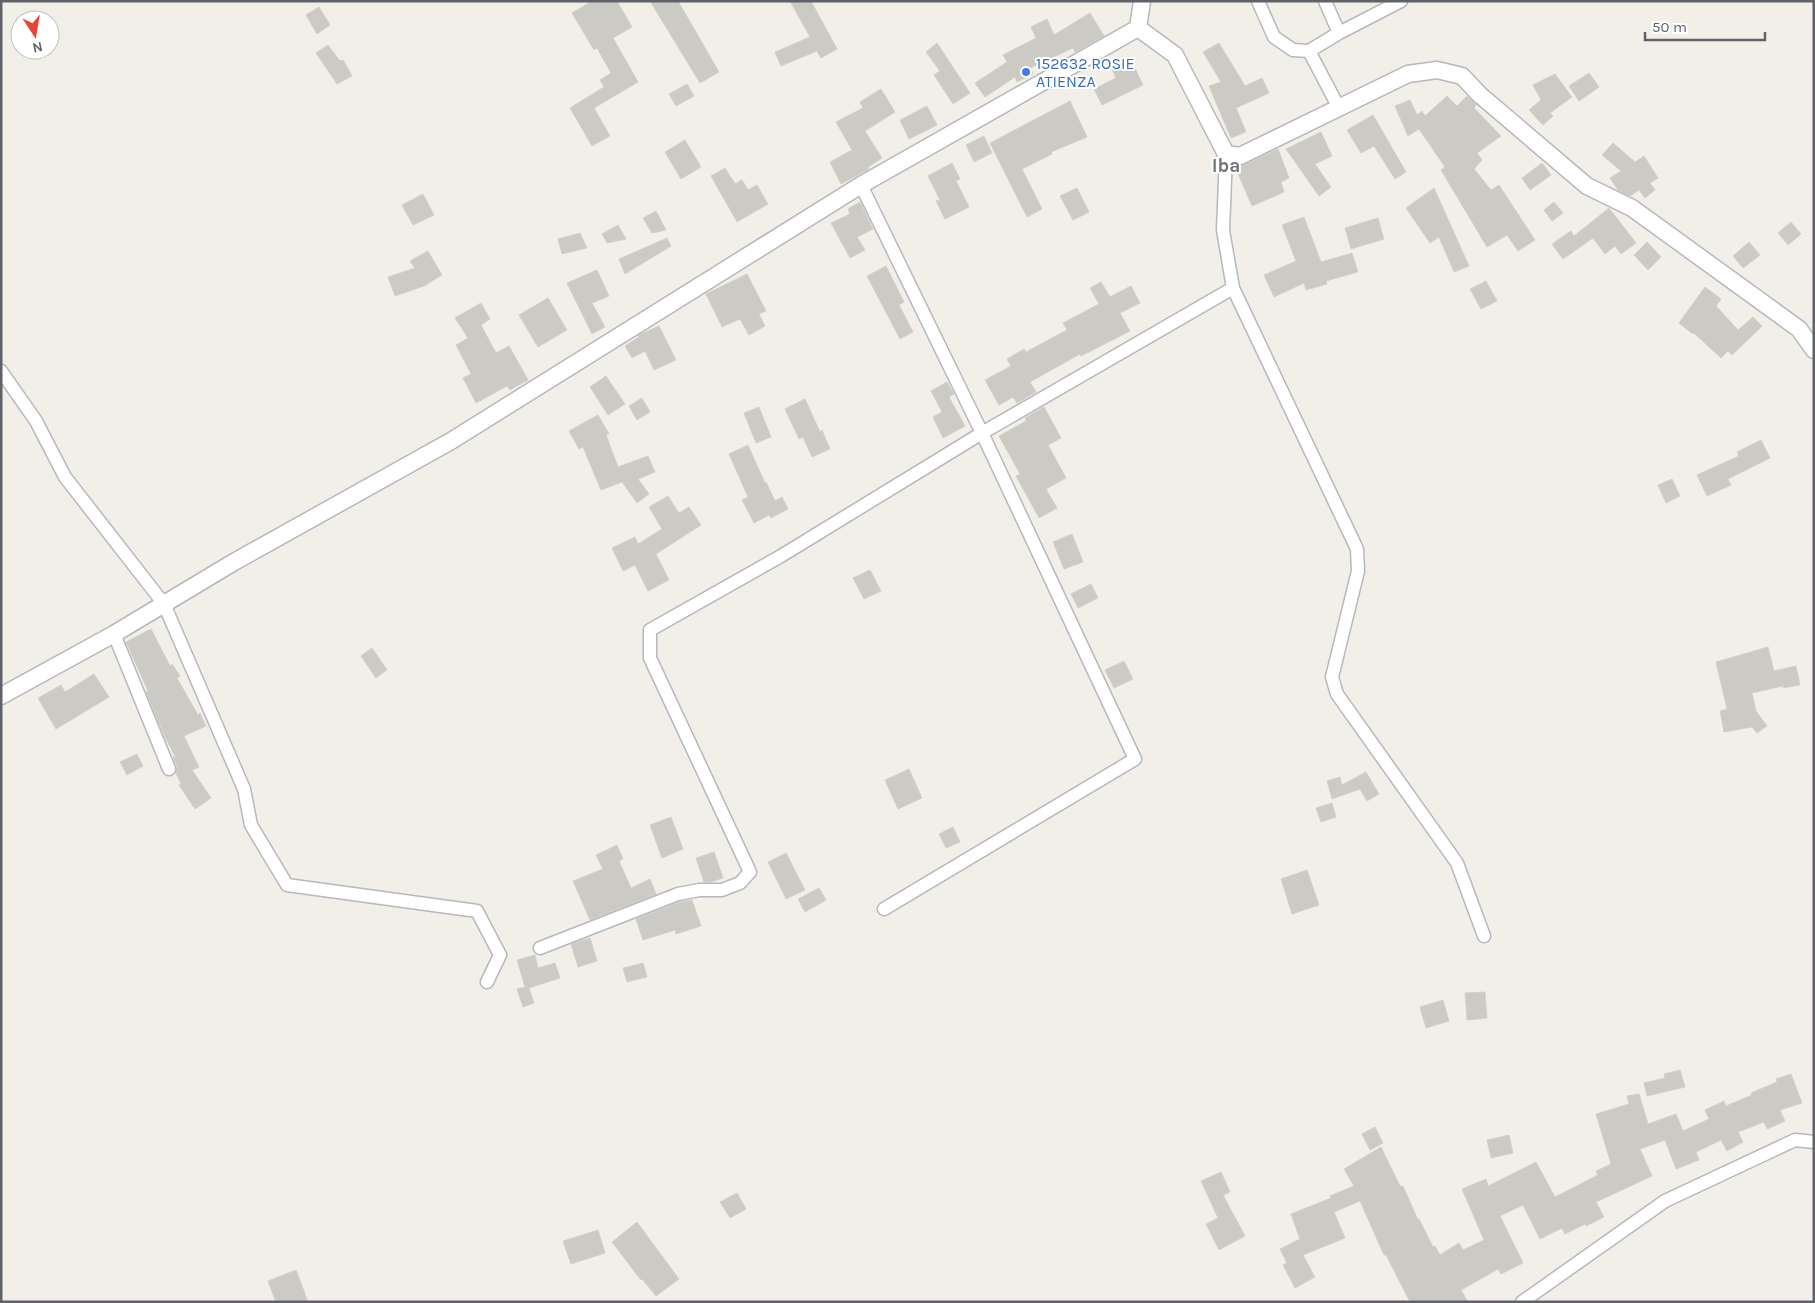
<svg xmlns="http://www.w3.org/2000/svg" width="1815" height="1303" viewBox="0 0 1815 1303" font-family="Karla,sans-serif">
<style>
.building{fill:#cccac5;stroke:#d6d1c6}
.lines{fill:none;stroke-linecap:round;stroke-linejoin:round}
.minor-casing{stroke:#b5b8bc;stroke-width:15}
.tertiary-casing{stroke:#b5b8bc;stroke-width:19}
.minor{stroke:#fff;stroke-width:12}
.tertiary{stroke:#fff;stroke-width:16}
.shop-dot{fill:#3f7fe0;stroke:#fff;stroke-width:2}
.labels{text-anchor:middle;stroke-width:4;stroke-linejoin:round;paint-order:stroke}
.shop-label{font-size:16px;fill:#366cbe;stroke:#fff;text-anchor:start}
.quarter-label{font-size:19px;font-weight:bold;fill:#70757a;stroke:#fff}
</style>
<rect width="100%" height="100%" fill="#f1efe8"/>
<!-- building -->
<path class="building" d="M592,1h25l15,26 -19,11 25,44 -44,26 16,28 -18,10 -22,-38 34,-21 -4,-7 11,-7 -14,-25 -3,2 -22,-37z
M650,1h28l41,71 -19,11z
M790,1h21l26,48 -16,9 -4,-7 -36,15 -6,-14 35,-15z
M319,7l11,18 -13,9 -11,-19z
M1090,13l14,23 -29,16 -2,-4 -43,20 3,6 -16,8 -2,-5 -30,20 -10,-14 32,-21 -4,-7 33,-17 -5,-11 16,-8 7,16z
M937,43l33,50 -17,11 -19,-29 6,-4 -14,-19z
M1219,43l26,43 17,-8 7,15 -33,15 10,24 -15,6 -22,-52 12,-4 -18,-30z
M328,45l12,16 3,-1 9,16 -15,8 -21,-31z
M1131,60l12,25 -41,20 -8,-16 22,-11 -4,-9z
M1589,73l10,14 -20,14 -10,-15z
M1555,74l17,23 -22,16 3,3 -10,9 -14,-15 12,-10 -8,-15z
M687,84l7,12 -18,10 -7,-12z
M881,89l14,23 -30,19 17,27 -14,9 1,2 -28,15 -11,-22 22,-12 -16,-28 27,-14 -3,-6z
M1447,96l10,10 10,-10 9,9 -2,3 27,28 -24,17 5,7 -8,9 17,21 8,-5 36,55 -17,11 -11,-16 -20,12 -46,-77 4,-3 -26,-38 -11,7 -13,-30 15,-6 7,15 5,-4 3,5z
M1070,101l17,36 -36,15 1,2 -30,15 20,40 -15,8 -37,-74z
M927,106l10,19 -28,14 -9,-19z
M1373,115l33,57 -11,7 -21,-33 -13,7 -14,-23z
M1321,132l11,24 -17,8 16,23 -12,9 -33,-47z
M984,136l8,17 -18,9 -8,-17z
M685,140l16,27 -20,12 -16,-27z
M1613,143l22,19 9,-6 14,22 -8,5 5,7 -10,8 -6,-8 -9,6 -12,-6 -8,-12 11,-7 -19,-16z
M1278,149l11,29 -8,4 3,10 -32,14 -16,-37 5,-1v-2z
M952,163l8,16 -4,2 13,26 -24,12 -9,-18 4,-1 -12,-24z
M1542,163l9,12 -21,15 -8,-12z
M725,168l10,16 7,-4 6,10 9,-5 11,19 -31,18 -26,-46z
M1077,188l12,24 -16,8 -13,-24z
M1434,188l35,78 -15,6 -15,-35 -9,6 -24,-35z
M423,194l11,21 -21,10 -11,-20z
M860,202l13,27 -16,8 8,13 -15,8 -19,-35 19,-9 -2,-5z
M1554,202l9,11 -11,8 -8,-11z
M1609,208l27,35 -15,11 -6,-8 -10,8 -12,-16 -30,21 -11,-15 19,-13 3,5z
M656,211l10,19 -14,3 -9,-15z
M1304,217l17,45 31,-9 6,19 -32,9 1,3 -21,6 -2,-7 -30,14 -10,-22 32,-14 -14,-36z
M1378,218l6,21 -33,10 -6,-21z
M1791,222l10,12 -13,11 -10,-12z
M618,225l8,14 -19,4 -5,-9z
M580,233l7,15 -25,6 -4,-15z
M667,238l4,8 -46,28 -6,-15z
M1647,242l14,15 -13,13 -14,-15z
M1749,242l11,13 -17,13 -10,-12z
M428,251l14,24 -18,11 -29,10 -7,-19 27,-9 -5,-7z
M886,266l18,36 -5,3 14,27 -13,7 -33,-63z
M597,270l12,26 -17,7 13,24 -13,7 -25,-51z
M747,274l19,37 -7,3 6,12 -16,9 -9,-16 -18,8 -16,-33z
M1486,281l11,20 -16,8 -11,-20z
M1101,282l9,15 21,-11 9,17 -20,10 10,18 -49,25 -1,-2 -50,28 6,10 -19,11 -4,-6 -14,8 -14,-25 26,-14 -4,-7 17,-10 2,3 41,-22 -4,-7 36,-19 -9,-16z
M1705,287l16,12 -5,7 22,24 15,-13 9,9 -30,29 -4,-4 -7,7 -27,-25 -1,1 -14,-11z
M548,298l19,32 -29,17 -19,-32z
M481,303l9,16 -9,6 15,28 13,-7 19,34 -18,10 -3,-4 -31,17 -13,-25 8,-4 -15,-29 12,-7 -13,-20z
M659,326l17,34 -22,10 -9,-19 -13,7 -7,-12 14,-9 -1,-1 3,-2z
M606,376l19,28 -17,11 -18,-28z
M947,382l7,12 -5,3 16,29 -22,12 -10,-21 9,-5 -11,-21z
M642,398l8,14 -13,8 -8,-14z
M805,399l15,33 2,-2 8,19 -18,8 -9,-20 -4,2 -14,-30z
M759,407l12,30 -15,6 -12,-30z
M1044,407l17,31 -13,7 18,33 -20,11 11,19 -18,10 -23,-42 4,-2 -21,-38 27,-15 -1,-3z
M598,415l11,19 -3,1 12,32 30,-11 7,16 -17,7 11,15 -12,9 -15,-21 -21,8 -18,-43 -4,2 -10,-18z
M1761,440l9,18 -42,21 3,6 -24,11 -10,-21 42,-19 -2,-4z
M748,445l17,38 1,-1 9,19 7,-4 6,12 -17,9 -2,-3 -15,8 -12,-23 6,-3 -19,-43z
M1672,479l8,17 -14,7 -8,-18z
M668,496l11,17 10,-6 12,18 -45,29 13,26 -21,11 -13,-26 -12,6 -11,-23 23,-11 3,7 24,-15 -13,-22z
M1072,534l11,28 -19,7 -11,-27z
M870,570l11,21 -17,8 -11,-21z
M1091,584l7,14 -20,10 -7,-14z
M151,629l19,37 2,-2 8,12 -3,2 21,37 2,-2 6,13 -22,10 15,31 -7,3 19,28 -16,11 -16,-24 2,-1 -5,-11 1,-7 -4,-9 2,-1 -10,-19 -19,-45 2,-1 -22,-49z
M1768,647l6,24 22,-5 4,19 -17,3v-2l-31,7 4,18 11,15 -10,7 -5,-6 -28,5 -4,-21 7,-2 -11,-47z
M372,648l15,22 -11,8 -15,-22z
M1124,661l9,18 -19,9 -9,-18z
M94,674l15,23 -53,32 -18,-31 23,-13 4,7z
M137,754l6,12 -16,9 -7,-13z
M909,769l13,29 -24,11 -13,-29z
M1366,772l13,22 -12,7 -7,-12 -28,10 -5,-18 13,-4 2,8z
M1332,803l4,14 -15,5 -5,-14z
M671,817l12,32 -21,9 -12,-33z
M953,827l7,15 -14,6 -7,-14z
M617,845l6,14 -4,2 12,27 19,-9 6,15 -66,26 -17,-39 30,-12 -7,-14z
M714,852l9,26 -12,4h-7l-8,-24z
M786,853l19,37 -19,9 -18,-37z
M1307,870l12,35 -27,9 -11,-35z
M819,888l7,12 -21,12 -7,-13z
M692,900l9,26 -25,8 -1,-4 -32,10 -7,-21 44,-17z
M590,938l7,23 -19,6 -7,-23z
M535,955l3,13 17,-5 5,15 -31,10 5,15 -11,4 -6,-18 8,-2 -8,-27z
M643,963l4,14 -20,5 -4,-14z
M1485,992l2,26 -20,2 -2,-27z
M1443,1000l6,21 -23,7 -6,-21z
M1680,1070l5,17 -38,9 -3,-13 21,-5 -1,-4z
M1791,1074l11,29 -22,7 5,11 -18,8 -3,-7 -26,10 5,10 -16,9 -6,-11 -25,12 3,8 -23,9 -11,-29 -25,9 12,27 -56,26 8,15 -18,9 -1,-2 -20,10 -3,-6 -22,11 -17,-34 -23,11 23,47 -22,11 -3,-5 -37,21 7,12h-58l-24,-47h-2l-24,-54 -26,11 11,26 -42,17 12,22 -20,11 -12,-23 4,-2 -7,-14 20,-10 -9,-25 40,-16 -1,-2 24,-10 -10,-17 37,-22 19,39h3l15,34 1,-1 14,28 2,-1 5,9 19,-12 4,7 21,-10 -22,-51 24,-10 2,7 48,-24 19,35 43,-22 -2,-4 15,-7 -15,-50 33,-10 -2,-8 12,-2 9,30 28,-10 7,17 26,-12 -4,-9 19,-9 2,5 26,-11 -1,-2 26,-11 -1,-3z
M1375,1127l8,16 -13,7 -8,-16z
M1509,1135l4,18 -22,5 -4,-18z
M1221,1172l9,20 -7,3 22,41 -26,14 -13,-26 12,-6 -17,-37z
M737,1193l9,16 -16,9 -10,-16z
M637,1222l42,57 -23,17 -14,-17 -1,1 -29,-38z
M598,1230l7,23 -34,11 -8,-23z
M296,1270l12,32h-32l-8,-21z"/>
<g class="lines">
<defs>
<path id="minor" d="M1258,1l16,36 19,13 16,1 30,-18 62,-32
M1325,1l14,32
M1309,51l30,57
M1226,154l-3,76 10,58 124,261 1,22 -26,106 5,17 120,169 27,73
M861,185l121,248 153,326 -251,150
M1,371l35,50 29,56 99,127 80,185 7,36 36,60 190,26 23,44 -13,27
M114,634l55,135
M540,948l138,-54 21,-4h23l18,-7 10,-11 -100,-214v-28l131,-74 201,-123 251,-145
M1522,1302l143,-101 130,-61 19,2"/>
<path id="tertiary" d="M1138,28l4,-27
M1,696l113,-62 120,-72 217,-121 410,-256 277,-157 37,27 51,99 14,2 168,-82 29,-4 25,6 18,19 107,91 45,22 167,121 15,21"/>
</defs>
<!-- minor casing -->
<use href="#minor" class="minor-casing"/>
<!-- tertiary casing -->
<use href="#tertiary" class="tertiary-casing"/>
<!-- minor -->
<use href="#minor" class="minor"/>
<!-- tertiary -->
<use href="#tertiary" class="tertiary"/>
</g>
<!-- markers -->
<circle class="shop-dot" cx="1026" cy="72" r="5"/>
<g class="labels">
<!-- shop labels -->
<g class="shop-label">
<text x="1036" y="69">152632 ROSIE<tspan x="1036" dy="18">ATIENZA</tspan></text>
</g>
<!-- quarter labels -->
<g class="quarter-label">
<text x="1226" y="172">Iba</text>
</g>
</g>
<!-- border -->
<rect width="1815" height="1303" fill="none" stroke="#5f6368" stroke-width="5"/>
<!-- north arrow -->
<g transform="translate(35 35) rotate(168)"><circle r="24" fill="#ffffff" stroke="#bfc1c3"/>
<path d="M0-4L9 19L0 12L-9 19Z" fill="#ea4335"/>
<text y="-8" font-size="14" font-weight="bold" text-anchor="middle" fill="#5f6368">N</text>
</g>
<!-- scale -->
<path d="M1645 32v8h120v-8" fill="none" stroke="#5f6368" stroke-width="2.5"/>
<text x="1652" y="32" font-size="15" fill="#5f6368" stroke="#ffffff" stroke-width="4" paint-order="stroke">50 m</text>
</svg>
